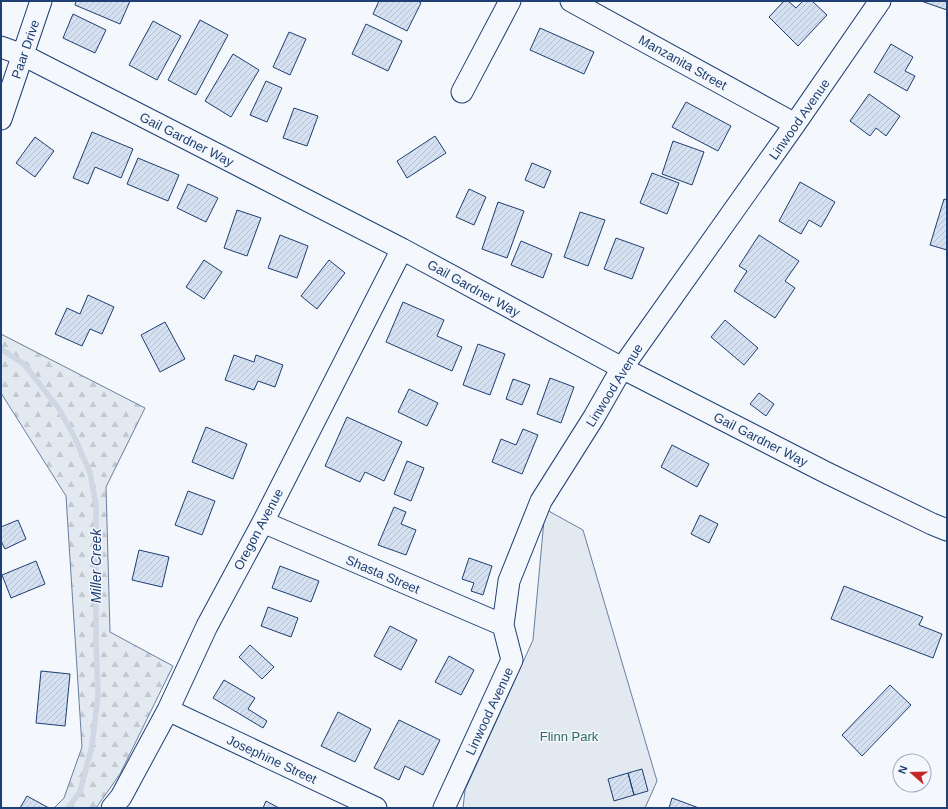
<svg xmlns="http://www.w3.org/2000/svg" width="948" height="809" viewBox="0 0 948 809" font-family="Arial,sans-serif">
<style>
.forest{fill:url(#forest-firs);stroke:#687fa3}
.park{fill:#e3e9f0;stroke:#687fa3}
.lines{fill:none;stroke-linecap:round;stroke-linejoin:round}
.stream{stroke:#cfd7e4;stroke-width:5.5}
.building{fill:url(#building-hatch);stroke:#1d3f73}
.minor-casing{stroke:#1d3f73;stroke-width:23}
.minor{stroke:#f4f7fb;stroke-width:21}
.labels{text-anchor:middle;stroke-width:3;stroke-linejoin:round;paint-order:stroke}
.street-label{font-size:13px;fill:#1d3f73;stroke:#f4f7fb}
.park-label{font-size:13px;fill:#2c6c60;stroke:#f4f7fb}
.water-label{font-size:14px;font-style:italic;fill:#1d3f73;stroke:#f4f7fb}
</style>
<defs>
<pattern id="forest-firs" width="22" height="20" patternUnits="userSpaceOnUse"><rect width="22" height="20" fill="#e3e9f0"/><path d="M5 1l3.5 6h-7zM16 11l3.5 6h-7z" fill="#c2c9d1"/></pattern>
<pattern id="building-hatch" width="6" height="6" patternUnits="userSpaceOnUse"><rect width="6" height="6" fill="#d5e0f0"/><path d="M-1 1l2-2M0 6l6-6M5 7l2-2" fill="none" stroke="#b6c1d1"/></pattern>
</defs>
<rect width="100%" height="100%" fill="#f4f7fb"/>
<!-- forest -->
<path class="forest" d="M1,334l144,74 -39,79 4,145 63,34 -53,108 -24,34h-42l10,-10 18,-51 -16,-251 -65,-103z"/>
<!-- park -->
<path class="park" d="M545,509l38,21 74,251 -12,27h-182l2,-18 68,-150z"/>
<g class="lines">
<!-- stream -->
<path class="stream" d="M1,349l23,15 35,45 16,29 15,35 6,32v139l2,51 -6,51 -12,46 -12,16"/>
</g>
<!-- building -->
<path class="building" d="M76,1h54l-10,23 -45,-19z
M379,1h39l3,2 -14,28 -34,-17z
M784,1h4l8,7 7,-7h9l15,14 -29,31 -29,-29z
M921,1h26v9z
M73,14l33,16 -11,23 -32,-15z
M200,20l28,15 -32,60 -28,-15z
M153,21l28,15 -24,44 -28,-15z
M366,24l36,17 -14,30 -36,-17z
M540,28l54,24 -10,22 -54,-24z
M289,32l17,7 -16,36 -17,-8z
M891,44l22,13 -8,14 10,5 -8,15 -33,-19z
M233,54l26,16 -28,47 -26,-16z
M266,81l16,7 -15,34 -17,-7z
M869,94l31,22 -14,20 -10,-8 -6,8 -20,-15z
M686,102l45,24 -13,25 -46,-24z
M294,108l24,8 -11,30 -24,-8z
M92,132l41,17 -12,29 -26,-11 -7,17 -15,-6z
M435,136l11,17 -39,25 -10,-17z
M35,137l19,14 -19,26 -19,-14z
M673,141l31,11 -12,33 -30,-11z
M138,158l41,17 -11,26 -41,-17z
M532,163l19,8 -7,17 -19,-8z
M652,173l27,10 -12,31 -27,-11z
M800,182l35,20 -14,25 -12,-7 -8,14 -22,-13z
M188,184l30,14 -12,24 -29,-14z
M469,189l17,8 -12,28 -18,-8z
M944,199l3,1v50l-17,-5z
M498,202l26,9 -17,47 -25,-9z
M237,210l24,8 -14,38 -23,-8z
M580,212l25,8 -17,46 -24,-9z
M280,235l28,11 -11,32 -29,-10z
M759,235l40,26 -14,20 10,7 -20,30 -41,-27 13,-20 -8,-5z
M616,238l28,10 -12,31 -28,-10z
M521,241l31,13 -9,24 -32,-13z
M204,260l18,12 -18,27 -18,-12z
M329,260l16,13 -28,36 -16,-13z
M88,295l26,12 -12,27 -12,-5 -8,17 -27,-12 12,-26 13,6z
M403,302l41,18 -7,16 25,11 -10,24 -66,-29z
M725,320l33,28 -14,17 -33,-28z
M165,322l20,37 -25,13 -19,-37z
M478,344l27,10 -15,41 -27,-10z
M234,355l20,7 2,-7 27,10 -8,22 -17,-6 -4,9 -29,-10z
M550,378l24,9 -13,36 -24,-9z
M513,379l17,6 -8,20 -16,-6z
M409,389l29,14 -11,23 -29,-14z
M759,393l15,11 -8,12 -16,-12z
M347,417l55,25 -18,39 -19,-9 -5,10 -35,-16z
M206,427l41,17 -14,35 -41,-17z
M523,429l15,6 -16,39 -30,-12 9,-23 15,6z
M672,445l37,19 -12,23 -36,-20z
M407,461l17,7 -13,33 -17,-7z
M188,491l27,10 -13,34 -27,-10z
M394,507l12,5 -5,12 15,6 -10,25 -28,-10z
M700,515l18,9 -9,19 -18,-9z
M18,520l8,19 -21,10 -4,-8v-14z
M139,550l30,7 -7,30 -30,-7z
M469,558l23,8 -9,29 -12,-4 3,-8 -12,-4z
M36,561l9,23 -34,14 -9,-23z
M280,566l39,15 -8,21 -39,-14z
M844,586l79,31 -4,8 23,9 -9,24 -102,-39z
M268,607l30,11 -7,19 -30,-11z
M390,626l27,14 -16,30 -27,-14z
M250,645l24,22 -12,12 -23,-22z
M449,656l25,14 -13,25 -26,-13z
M41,671l29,3 -5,52 -29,-3z
M224,680l31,18 -7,11 19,12 -4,7 -50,-30z
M890,685l21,20 -49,51 -20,-21z
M338,712l33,17 -16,33 -34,-16z
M399,720l41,20 -17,35 -18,-9 -6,14 -25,-12z
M642,769l6,22 -14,4 -6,-22z
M628,773l6,22 -20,6 -6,-22z
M27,796l22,12h-29z
M672,798l27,10h-30z
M266,801l13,7h-16z"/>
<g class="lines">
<defs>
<path id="minor" d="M571,1l224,123
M1,47l22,8 379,194 220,119 205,105 105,51 15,6
M462,92l48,-91
M1,119l40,-118
M263,522l240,103
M168,710l208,98
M112,808l9,-11 47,-87 39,-84 56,-104 139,-273
M444,808l68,-148 -9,-35 6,-44 32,-80 53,-84 28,-49 173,-244 85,-123"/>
</defs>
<!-- minor casing -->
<use href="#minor" class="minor-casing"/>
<!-- minor -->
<use href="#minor" class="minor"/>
</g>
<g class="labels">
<!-- street labels -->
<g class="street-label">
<text transform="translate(25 49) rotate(-71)" y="5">Paar Drive</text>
<text transform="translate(683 62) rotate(29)" y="5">Manzanita Street</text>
<text transform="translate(799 119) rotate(-55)" y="5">Linwood Avenue</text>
<text transform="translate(187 139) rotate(27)" y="5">Gail Gardner Way</text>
<text transform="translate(474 288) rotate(29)" y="5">Gail Gardner Way</text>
<text transform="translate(614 385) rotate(-58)" y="5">Linwood Avenue</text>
<text transform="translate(761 439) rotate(27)" y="5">Gail Gardner Way</text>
<text transform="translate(258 529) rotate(-62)" y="5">Oregon Avenue</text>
<text transform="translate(383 574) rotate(23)" y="5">Shasta Street</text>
<text transform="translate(489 711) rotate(-65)" y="5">Linwood Avenue</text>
<text transform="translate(272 759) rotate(25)" y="5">Josephine Street</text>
</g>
<!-- park labels -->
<g class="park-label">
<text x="569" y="741">Flinn Park</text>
</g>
<!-- water labels -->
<g class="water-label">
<text transform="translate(96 566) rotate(-90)" y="5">Miller Creek</text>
</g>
</g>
<!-- border -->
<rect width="948" height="809" fill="none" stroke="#1d3f73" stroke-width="4"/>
<!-- north arrow -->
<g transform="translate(912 773) rotate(290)"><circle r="19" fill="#f4f7fb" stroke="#9eadc5"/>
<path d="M0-3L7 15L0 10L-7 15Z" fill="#c62828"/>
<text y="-6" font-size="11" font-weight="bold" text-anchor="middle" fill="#1d3f73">N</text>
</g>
</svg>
